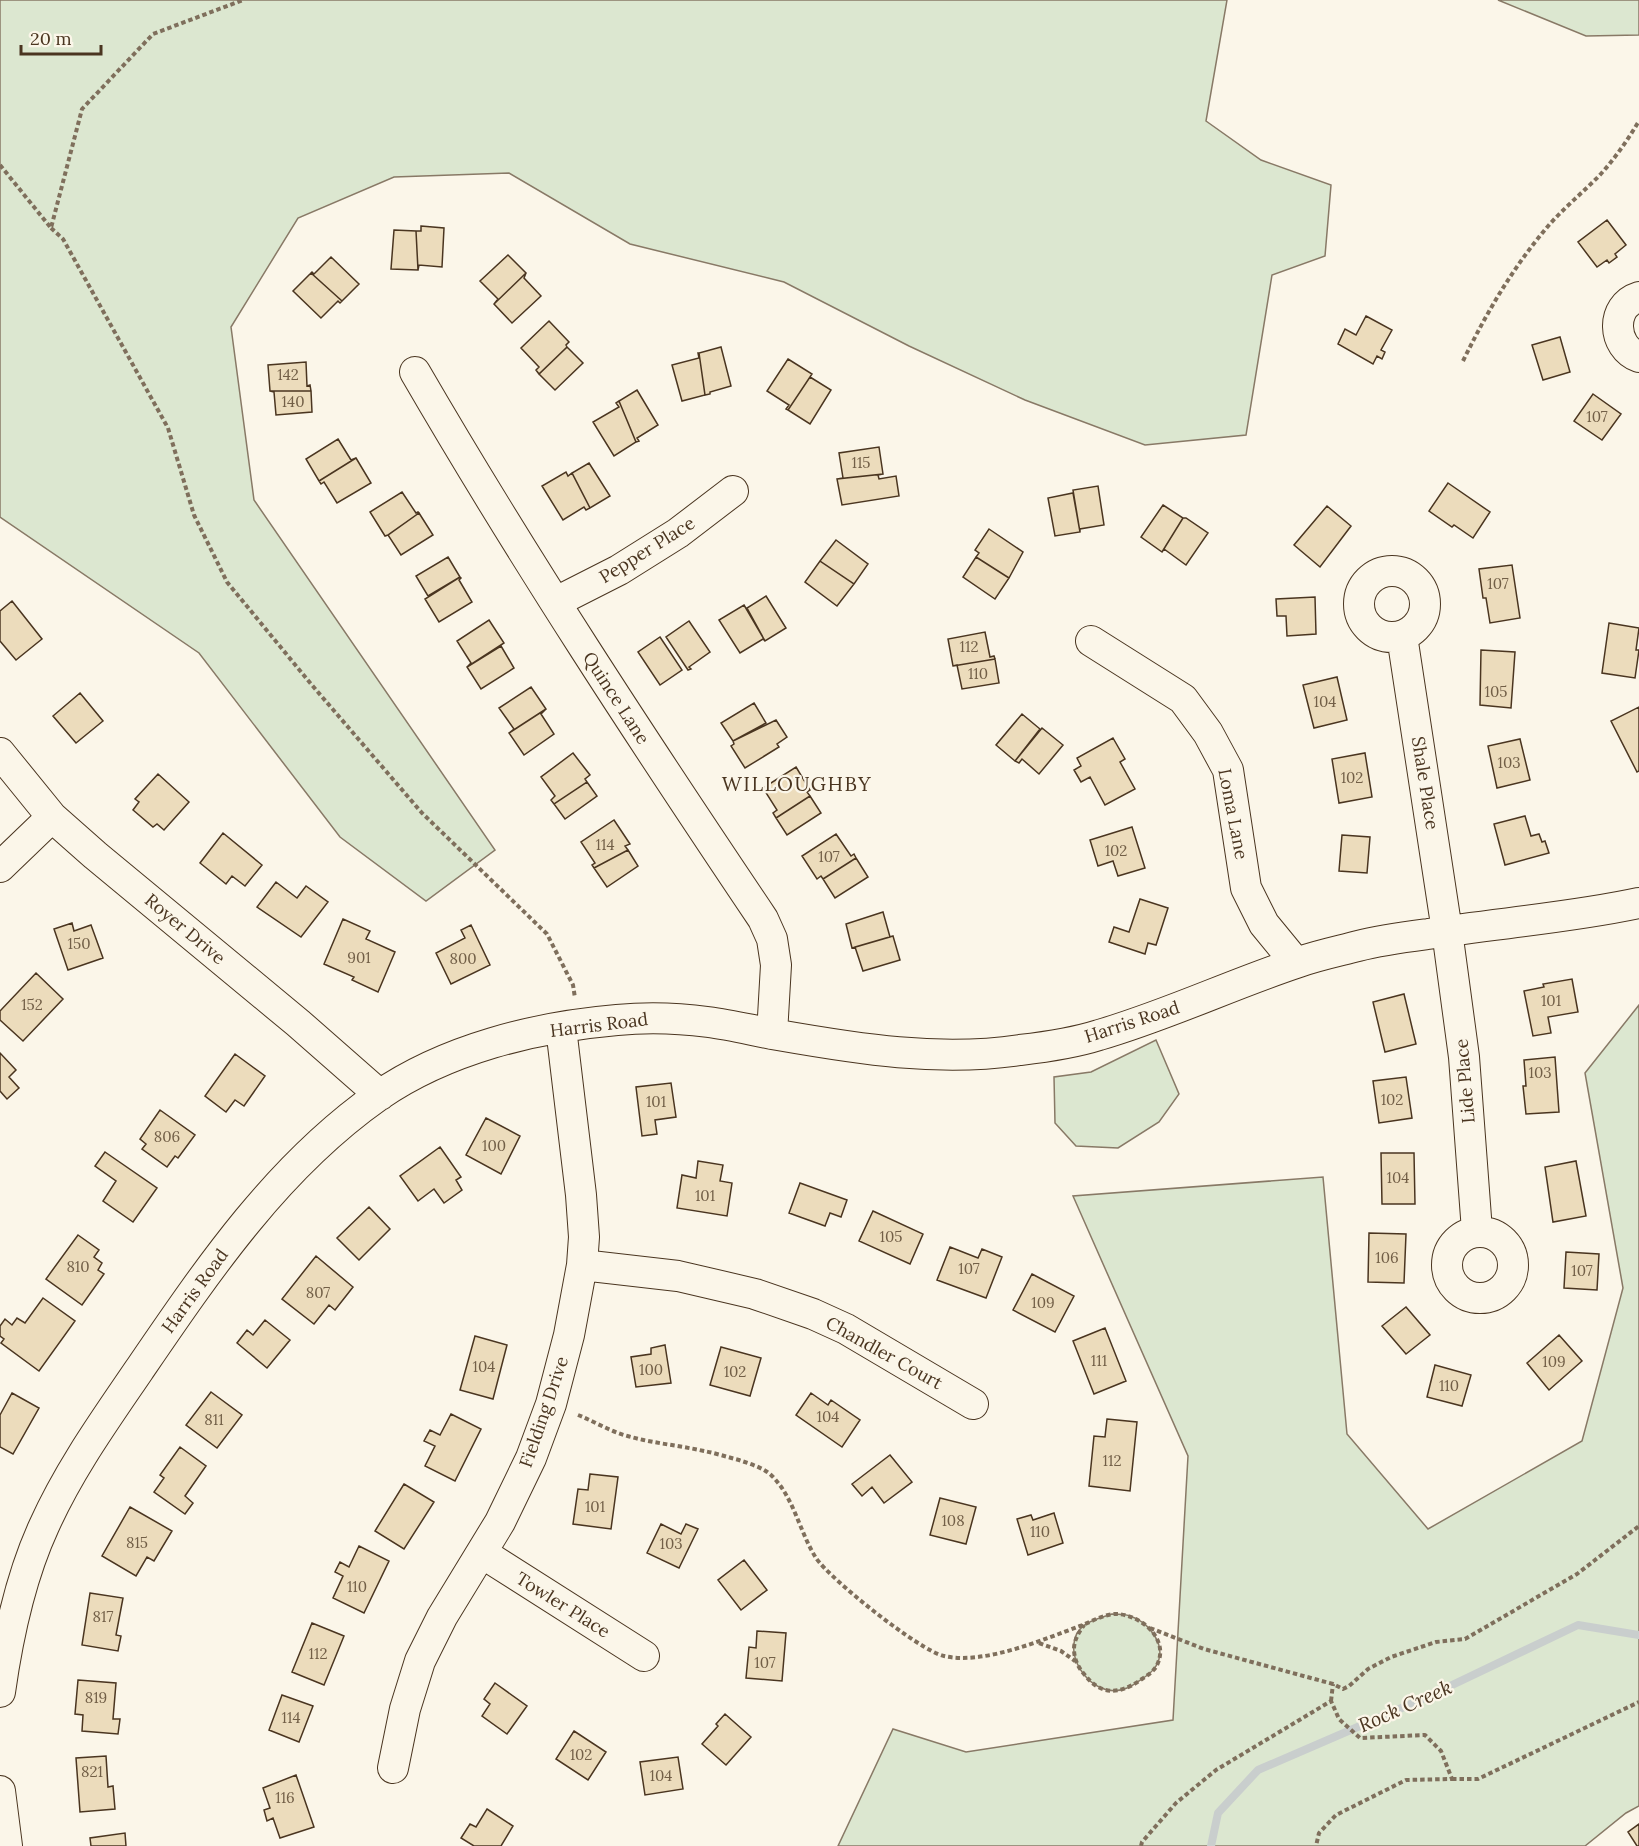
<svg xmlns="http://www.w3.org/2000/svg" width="1639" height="1846" viewBox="0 0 1639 1846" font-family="Lora,serif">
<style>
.green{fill:#dce7d0;stroke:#887966;stroke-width:1.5}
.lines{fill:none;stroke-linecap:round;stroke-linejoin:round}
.stream{stroke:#c9cecd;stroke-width:8}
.building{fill:#ecdcbc;stroke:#4a3520;stroke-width:1.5}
.minor-casing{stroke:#4a3520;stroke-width:32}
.path{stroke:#7f6f5c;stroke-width:4;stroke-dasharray:4.5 3;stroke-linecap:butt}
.minor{stroke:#fbf6e9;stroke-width:30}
.labels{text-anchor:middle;stroke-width:4.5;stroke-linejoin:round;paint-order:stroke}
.number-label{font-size:15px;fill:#725f47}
.street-label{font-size:18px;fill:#4a3520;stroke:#fbf6e9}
.neighbourhood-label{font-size:20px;letter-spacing:1.5px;fill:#4a3520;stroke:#fbf6e9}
.water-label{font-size:20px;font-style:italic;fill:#4a3520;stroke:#fbf6e9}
</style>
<rect width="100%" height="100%" fill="#fbf6e9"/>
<!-- green -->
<path class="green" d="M0,0h1227l-21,121 55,39 70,25 -6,71 -53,19 -26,160 -101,10 -120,-45 -116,-54 -125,-64 -154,-38 -121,-71 -115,4 -96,41 -67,109 23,173 241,350 -69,51 -86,-64 -141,-184 -199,-136z
M1498,0h141v35l-53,1z
M1639,1005v801l-13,7 -41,33h-747l55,-117 73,23 207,-32 15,-264 -115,-260 250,-19 24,257 81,95 154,-88 41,-153 -38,-215z
M1156,1040l23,54 -20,28 -41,26 -42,-2 -21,-23 -1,-46 37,-5z
M1112,1614c6,0 13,0 18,2 19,6 38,30 26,50 -3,6 -11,11 -17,15 -4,2 -8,6 -12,7 -37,16 -73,-43 -41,-64 8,-5 17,-7 26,-10z"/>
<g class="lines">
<!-- stream -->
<path class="stream" d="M1211,1846l7,-33 40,-43 169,-73 151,-72 61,10"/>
</g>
<!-- building -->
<path class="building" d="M1607,220l19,25 -11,9 2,3 -8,6 -2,-3 -10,7 -19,-25z
M421,226l23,2 -2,39 -23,-2 -1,5 -2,-39h5z
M394,230l22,1 2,39 -27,-1z
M508,255l18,18 -32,31 4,-5 -18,-18z
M331,257l28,27 -17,17 -31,-28 1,-1 2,2z
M311,273l31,28 -2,2 -2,-2 -17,17 -28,-27z
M526,273l-2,5 17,18 -29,27 -18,-19z
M1366,316l26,14 -11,20 4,2 -3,7 -5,-3 -4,8 -35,-20 7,-15 11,6z
M549,321l20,21 -3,3 1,2 -28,27 -3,-4 3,-3 -18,-19z
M1560,337l10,35 -27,8 -11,-35z
M567,347l16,16 -28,27 -16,-16z
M721,347l10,39 -21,6v2l-5,1 -6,-42z
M698,353h1l6,42 -23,6 -10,-36 27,-7z
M788,359l24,15 -24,36 -2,-1 3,-4 -22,-14z
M306,362l1,24 3,-1 1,6h-41l-2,-26z
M810,377l21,13 -21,34 -22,-14z
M637,390l21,35 -21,13 2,3 -3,1 -17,-41z
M270,391h41l1,21 -36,3 -2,-23z
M1593,394l28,20 -19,26 -28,-19z
M619,401l17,41 -22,14 -21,-34 26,-15 -3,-4z
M338,439l13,21 5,-2 -37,23 -13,-22z
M879,447l4,27 -46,5 6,-1 -4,-25z
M356,458l15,25 -34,20 -13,-21 -3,2 -2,-3z
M589,463l21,33 -20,12 -18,-35z
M566,472l2,4 4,-3 18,35 -4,2 -2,-3 -21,13 -21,-34z
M883,474l-5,1 1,4 17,-3 3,20 -57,9 -5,-26z
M1448,483l42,29 -17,26 -19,-13 -2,2 -23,-16z
M1098,486l6,39 -24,4v3l-7,-42z
M402,492l14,21 2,-1 1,1 -31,22 -3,1 -15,-24z
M1073,493l7,39 -25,4 -7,-38z
M1163,505l20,13 -21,34 -21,-15z
M1327,506l24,20 -31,41 -26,-22z
M419,513l14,22 -32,20 -13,-20z
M1183,518h3l22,15 -22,32 -22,-16 -2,3z
M989,529l34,23 -14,26 -33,-21 3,-4 -4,-3z
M836,540l32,24 -14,20 -34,-23z
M448,557l12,20 -32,19 -12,-20z
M976,557l33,21 -14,21 -32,-22z
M820,561l34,23 -17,22 -32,-24z
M1512,565l8,53 -30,5 -4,-25h-3l-4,-29z
M460,577l1,1 -2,2 13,22 -33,20 -14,-23z
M766,596l20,32 -21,13 -18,-33z
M1315,597l1,37 -29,2 -1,-20h-9l-1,-17z
M12,601l30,38 -26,21 -16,-19v-30z
M744,605l21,36 -2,-2 -23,14 -21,-33z
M489,620l15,23 -37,24 4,-4 -14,-22z
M689,621l21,31 -21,15 2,2 -3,1 -22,-33z
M1609,623l30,5 -3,22h3l-4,28 -33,-5z
M985,632l5,25 4,-1 1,3 -42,7 -5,-27z
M660,637l22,33 -22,15 -22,-33z
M501,646l13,22 -33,21 -14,-22z
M1481,650l34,2 -4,56 -31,-3z
M995,659l4,24 -37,6 -5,-24 -4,1z
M1337,677l10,43 -33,8 -11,-43z
M531,687l15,22 -37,24 5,-4 -15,-21z
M80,693l23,28 -27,22 -23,-27z
M754,703l12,20 -33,18 -12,-18z
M1639,707v64l-2,1 -26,-51z
M546,709l-5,5 13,20 -30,21 -15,-22z
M1022,714l18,15 -25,32 -19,-16z
M776,720l11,17 -10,7 2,3 -34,21 -14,-22 3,-2 -1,-3z
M1042,728l21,17 -24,29 -17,-15 -3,4 -4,-2z
M1113,738l12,21 -5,3 15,27 -30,16 -15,-28 -9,5 -7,-12 7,-4 -4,-8z
M1520,739l10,41 -33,8 -9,-42z
M573,753l17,22 -5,4 2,3 -33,22 -3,-4 4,-4 -14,-19z
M1365,753l7,44 -33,6 -7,-44z
M796,767l14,23 -3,2 3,4 -34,22 -3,-5 4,-3 -14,-22z
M158,774l31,28 -25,28 -7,-6 -4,3 -20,-17 6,-8 -4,-3z
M587,782l10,14 -32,23 -11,-15z
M810,796l11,17 -34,22 -11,-17z
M1525,816l6,20 8,-2 3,8 3,-1 4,12 -44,12 -11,-41z
M614,820l16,24 -5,2 3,4 -34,18 -2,-3 3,-2 -14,-21z
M1132,827l13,41 -27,8 -5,-15 -15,5 -8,-26z
M223,833l39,32 -17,21 -13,-10 -6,8 -26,-21z
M836,834l15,22 3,-2 2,4 -33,21 -2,-3 -4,3 -15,-23z
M1342,835l28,2 -3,36 -28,-2z
M628,850l10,16 -31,21 -13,-19z
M856,858l12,19 -33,21 -12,-19z
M276,882l21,16 9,-12 22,16 -27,35 -44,-30z
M1140,899l28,9 -12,37 -8,-2 -3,11 -36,-12 5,-15 15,5z
M883,912l7,25 -38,11 -6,-24z
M343,919l27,12 -4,8 29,13 -17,40 -26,-12 2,-3 -30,-13z
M72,923l2,8 17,-6 12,33 -35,12 -14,-41z
M471,925l19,40 -39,19 -15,-31 29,-15 -4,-8z
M893,936l7,24 -37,11 -8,-24z
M36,973l27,26 -40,42 -23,-21v-9z
M1572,979l6,33 -30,5 3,16 -18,3 -9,-45 20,-4 -1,-3z
M1404,994l12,50 -31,8 -12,-50z
M0,1053l16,17 -7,7 10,11 -12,11 -7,-8z
M235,1054l30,22 -21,30 -9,-6 -9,12 -21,-16z
M1555,1057l4,55 -33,2 -3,-28h3l-2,-26z
M1406,1077l6,41 -33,5 -6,-42z
M671,1083l5,34 -21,3 2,14 -15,2 -6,-49z
M160,1110l35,25 -17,23 -3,-2 -8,11 -25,-18 4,-5 -6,-5z
M486,1118l34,18 -19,38 -35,-19z
M440,1147l21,30 -5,3 6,10 -18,13 -10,-14 -16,12 -18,-25z
M105,1152l52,36 -24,34 -30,-21 13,-20 -21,-15z
M1381,1153h33l1,51h-33z
M698,1161l25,4 -3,16 12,2 -5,33 -50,-8 5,-33 14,3z
M1576,1161l10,55 -33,6 -8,-55z
M800,1183l47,17 -6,17 -11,-4 -5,13 -36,-13z
M369,1207l21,22 -31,31 -22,-22z
M873,1211l50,23 -13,30 -51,-23z
M1369,1233l37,1 -2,49 -36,-1z
M78,1235l21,15 -5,7 8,6 -4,7 6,4 -22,31 -36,-26z
M950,1247l28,11 4,-9 20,8 -16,41 -49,-18z
M1566,1252l33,2 -2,36 -33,-2z
M316,1256l37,31 -18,23 -6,-5 -15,19 -32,-25z
M1032,1274l42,22 -19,36 -42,-22z
M43,1298l32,23 -36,50 -38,-28 3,-4 -4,-3v-10l5,-7 7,6 5,-7 8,5z
M1406,1307l24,28 -24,19 -24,-28z
M265,1320l25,20 -23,28 -30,-25 10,-13 6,5z
M1105,1328l21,53 -32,13 -21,-53z
M1559,1335l23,26 -33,29 -22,-27z
M475,1336l32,9 -14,54 -33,-9z
M665,1345l6,38 -35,4 -5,-30 20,-3v-6z
M721,1347l40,11 -11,38 -40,-11z
M1435,1365l36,10 -9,31 -35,-9z
M211,1392l31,23 -25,33 -31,-23z
M12,1393l27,15 -26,46 -13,-7v-32z
M811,1393l17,12 3,-5 29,20 -18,27 -46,-32z
M451,1414l30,15 -26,52 -30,-15 10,-20 -11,-5 6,-11 10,5z
M1107,1419l30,3 -7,69 -41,-5 5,-50 11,1z
M180,1447l26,19 -21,30 8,7 -8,11 -31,-22 10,-14 -4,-3z
M890,1455l22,27 -28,21 -12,-16 -10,9 -10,-12z
M590,1474l28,3 -7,52 -38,-5 5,-35 10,1z
M404,1484l30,18 -30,47 -29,-18z
M940,1498l36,9 -10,37 -36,-9z
M130,1507l42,24 -18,30 -7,-4 -11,19 -34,-20z
M1054,1513l9,30 -35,12 -11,-36 14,-4 2,5z
M661,1524l20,10 5,-10 12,5 -19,39 -32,-15z
M359,1546l30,15 -25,52 -31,-15 10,-22 -8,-4 5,-10 9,5z
M744,1560l23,30 -26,20 -23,-30z
M90,1593l33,5 -7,37 5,1 -3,15 -36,-6z
M312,1623l32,13 -20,49 -32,-13z
M757,1631l29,2 -4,48 -36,-3 3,-31 7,1z
M78,1680l38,3 -3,36h7l-2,15 -36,-3 1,-16 -8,-1z
M495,1683l32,23 -20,28 -25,-18 8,-12 -6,-5z
M282,1695l31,11 -14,36 -30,-12z
M725,1714l26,23 -25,28 -24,-21 16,-18 -2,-2z
M574,1731l32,21 -18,28 -32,-21z
M106,1756l2,31 5,-1 2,23 -35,3 -4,-54z
M678,1757l5,32 -38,6 -5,-33z
M296,1775l18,52 -34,11 -7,-20 -6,3 -3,-11 6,-2 -7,-20z
M487,1809l26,17 -12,20h-27l-13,-8 9,-14 6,3z
M1639,1824v22h-2l-9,-14z
M125,1833l1,13h-35l-1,-8z"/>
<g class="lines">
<defs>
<path id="minor" d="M1639,297c-29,9 -27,50 0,60
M415,372c108,186 227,367 348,547l9,20 4,26 -4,69
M1359 604a33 33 0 1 1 66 0a33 33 0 1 1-66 0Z
M556,602l63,-32 59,-37 55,-42
M1402,636l45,295 17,126 13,174
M1091,641l92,58 25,34 20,37 18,118 18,36 32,39
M0,753l52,64 43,38 203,168 82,72
M0,867l52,-50
M1447 1265a33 33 0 1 1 66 0a33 33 0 1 1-66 0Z
M582,1265l96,11 77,18 58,20 33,15 127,75
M482,1553l162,103
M0,1692c8,-57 20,-114 44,-166 25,-56 61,-106 95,-156 69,-101 138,-203 239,-274 68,-47 157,-69 239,-76 30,-3 61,-2 91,2 24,3 47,9 70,13 80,14 161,27 242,15 26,-3 54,-7 79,-15 69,-20 133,-51 200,-73 20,-7 40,-11 59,-16 23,-6 47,-9 70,-12 70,-11 142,-16 211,-31
M393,1768l12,-59 15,-48 22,-44 58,-95 31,-64 20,-54 18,-69 13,-70 2,-28 -3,-42 -20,-167
M0,1791l7,55"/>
</defs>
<!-- minor casing -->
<use href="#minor" class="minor-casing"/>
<!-- path -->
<path class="path" d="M0,165l51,63 31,-119 71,-75 90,-34
M51,228l12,11 105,189 26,87 33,67 84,102 111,129 125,121 26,51 2,13
M1463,361c24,-49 50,-94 86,-136 15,-17 33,-32 49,-48 16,-17 29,-36 41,-56
M578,1415c15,6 30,15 46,20 26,8 53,10 80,16 11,2 23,6 35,9 11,4 23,7 32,15 23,22 28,56 45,83 15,22 104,93 128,98 40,9 98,-16 136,-30 11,-4 22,-11 34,-12 25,-1 58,25 42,53 -4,6 -11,10 -17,14 -21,14 -39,14 -55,-7 -6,-7 -10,-15 -10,-25 0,-9 5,-17 10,-24
M1150,1628l54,21 129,35 10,5 6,-3 19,-17 23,-12 45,-15 29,-3 112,-65 62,-48
M1039,1643l22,8 14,10
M1331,1701l2,-17
M1452,1779h26l161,-77
M1141,1846l1,-4 34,-39 40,-33 115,-69 8,18 21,19 65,-3 16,16 11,28 -46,1 -70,35 -17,18 -3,13"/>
<!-- minor -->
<use href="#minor" class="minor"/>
</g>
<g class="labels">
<!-- number labels -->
<g class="number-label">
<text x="288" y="380">142</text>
<text x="293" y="407">140</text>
<text x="1597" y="422">107</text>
<text x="861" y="468">115</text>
<text x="1498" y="589">107</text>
<text x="969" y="652">112</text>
<text x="978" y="679">110</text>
<text x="1496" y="697">105</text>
<text x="1325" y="707">104</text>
<text x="1509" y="768">103</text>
<text x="1352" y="783">102</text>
<text x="605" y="850">114</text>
<text x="1116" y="856">102</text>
<text x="829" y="862">107</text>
<text x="79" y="949">150</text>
<text x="359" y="963">901</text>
<text x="463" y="964">800</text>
<text x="1551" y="1006">101</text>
<text x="32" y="1010">152</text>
<text x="1540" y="1078">103</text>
<text x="1392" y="1105">102</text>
<text x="656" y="1107">101</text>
<text x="167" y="1142">806</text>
<text x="494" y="1151">100</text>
<text x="1398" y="1183">104</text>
<text x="705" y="1201">101</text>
<text x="891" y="1242">105</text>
<text x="1387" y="1263">106</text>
<text x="78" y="1272">810</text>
<text x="969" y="1274">107</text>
<text x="1582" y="1276">107</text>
<text x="318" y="1298">807</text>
<text x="1043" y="1308">109</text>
<text x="1099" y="1366">111</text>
<text x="1554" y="1367">109</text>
<text x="484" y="1372">104</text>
<text x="651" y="1375">100</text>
<text x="735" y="1377">102</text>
<text x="1449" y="1391">110</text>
<text x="828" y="1422">104</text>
<text x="214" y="1425">811</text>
<text x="1112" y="1466">112</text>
<text x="595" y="1512">101</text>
<text x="953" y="1526">108</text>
<text x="1040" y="1537">110</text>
<text x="137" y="1548">815</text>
<text x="671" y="1549">103</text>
<text x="357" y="1592">110</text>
<text x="103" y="1622">817</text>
<text x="318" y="1659">112</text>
<text x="765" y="1668">107</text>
<text x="96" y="1703">819</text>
<text x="291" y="1723">114</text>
<text x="581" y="1760">102</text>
<text x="92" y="1777">821</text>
<text x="661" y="1781">104</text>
<text x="285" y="1803">116</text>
</g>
<!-- street labels -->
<g class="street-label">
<text transform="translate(647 550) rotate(-32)" y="6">Pepper Place</text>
<text transform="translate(616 698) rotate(57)" y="6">Quince Lane</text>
<text transform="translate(1425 783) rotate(81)" y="6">Shale Place</text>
<text transform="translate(1233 814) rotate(79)" y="6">Loma Lane</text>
<text transform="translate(185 929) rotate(40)" y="6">Royer Drive</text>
<text transform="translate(1132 1022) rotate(-18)" y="6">Harris Road</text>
<text transform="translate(599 1025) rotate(-7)" y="6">Harris Road</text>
<text transform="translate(1465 1081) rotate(-95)" y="6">Lide Place</text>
<text transform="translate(195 1291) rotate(-54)" y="6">Harris Road</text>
<text transform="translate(884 1353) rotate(29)" y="6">Chandler Court</text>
<text transform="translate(544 1412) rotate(-71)" y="6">Fielding Drive</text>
<text transform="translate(563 1605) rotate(32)" y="6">Towler Place</text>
</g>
<!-- neighbourhood labels -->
<g class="neighbourhood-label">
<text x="797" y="791">WILLOUGHBY</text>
</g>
<!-- water labels -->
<g class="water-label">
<text transform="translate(1405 1706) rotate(-24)" y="7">Rock Creek</text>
</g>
</g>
<!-- scale -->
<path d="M21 45v9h80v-9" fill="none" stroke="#4a3520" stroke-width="3"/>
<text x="30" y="45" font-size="18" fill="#4a3520" stroke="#fbf6e9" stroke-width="4.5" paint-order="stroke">20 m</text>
</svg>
